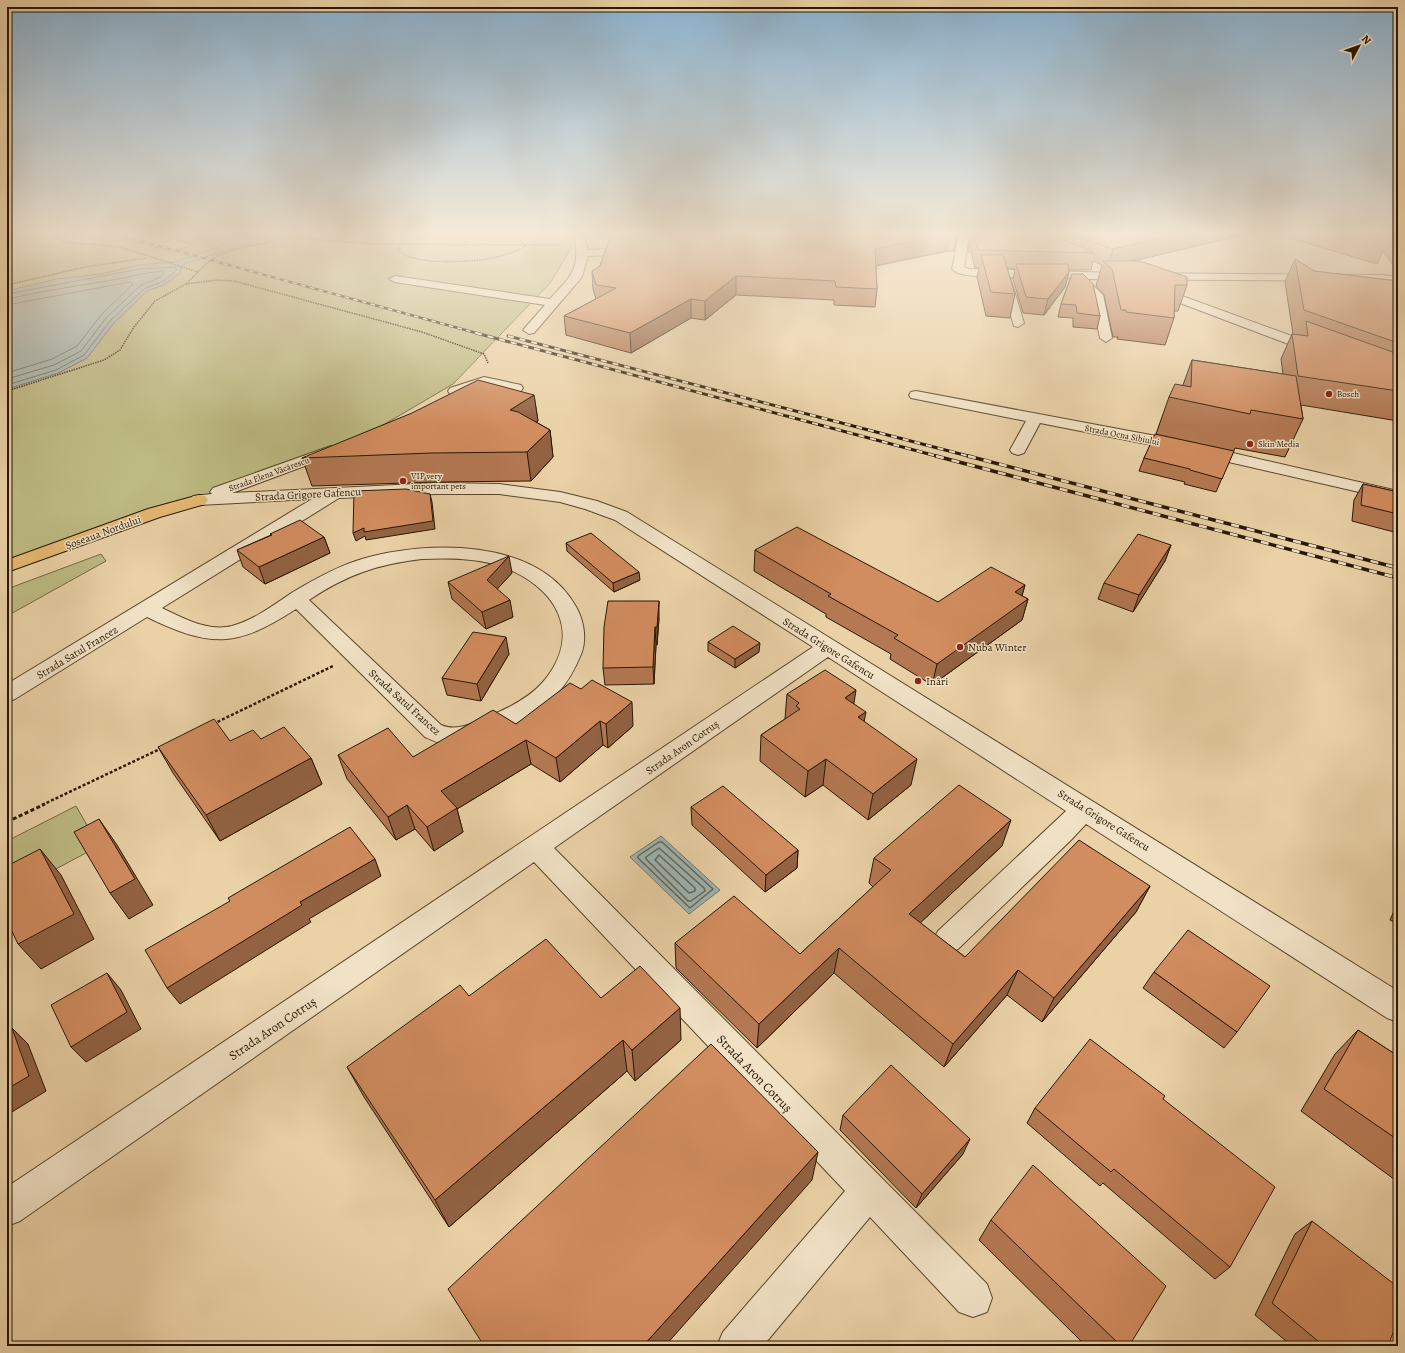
<svg xmlns="http://www.w3.org/2000/svg" width="1405" height="1353" viewBox="0 0 1405 1353" font-family="Alegreya,serif">
<style>
.green{fill:#bdba82;stroke:#726842}
.water{fill:#9db4b3;stroke:#6e756c}
.lines{fill:none;stroke-linecap:round;stroke-linejoin:round}
.shore-far1{stroke:#62665a;stroke-width:1}
.shore{stroke:#62665a;stroke-width:1.5}
.minor-casing{stroke:#58462b;stroke-width:2}
.major-casing{stroke:#271702;stroke-width:2}
.path-far2{stroke:#271702;stroke-width:1.5;stroke-dasharray:1.5 1;stroke-linecap:butt}
.path-far1{stroke:#271702;stroke-width:2.5;stroke-dasharray:3 2;stroke-linecap:butt}
.path{stroke:#271702;stroke-width:3;stroke-dasharray:4 2.5;stroke-linecap:butt}
.minor{fill:#f1e1c5;fill-rule:evenodd}
.major{fill:#e5b873;fill-rule:evenodd}
.rail-far2-casing{stroke:#271702;stroke-width:2.5}
.rail-far1-casing{stroke:#271702;stroke-width:3}
.rail-casing{stroke:#271702;stroke-width:3.5}
.rail-far2{stroke:#f1e1c5;stroke-width:1.5;stroke-dasharray:4.5;stroke-linecap:butt}
.rail-far1{stroke:#f1e1c5;stroke-width:2;stroke-dasharray:6;stroke-linecap:butt}
.rail{stroke:#f1e1c5;stroke-width:2.5;stroke-dasharray:8;stroke-linecap:butt}
.wall{fill:#b47852;stroke:#271702}
.shaded-wall{fill:#926242;stroke:#271702}
.building{fill:#d18c5f;stroke:#271702}
.poi-dot{fill:#8f2418;stroke:#f1e1c5;stroke-width:1.5}
.labels{text-anchor:middle;stroke-width:3;stroke-linejoin:round;paint-order:stroke}
.far-poi-label{font-size:9px;fill:#271702;stroke:#f1e1c5;text-anchor:start}
.far-street-label{font-size:9px;fill:#271702;stroke:#f1e1c5}
.street-label{font-size:11px;fill:#271702;stroke:#f1e1c5}
.poi-label{font-size:11px;fill:#271702;stroke:#f1e1c5;text-anchor:start}
.near-street-label{font-size:13px;fill:#271702;stroke:#f1e1c5}
</style>
<rect width="100%" height="100%" fill="#ead1a6"/>
<filter id="stains"><feTurbulence type="fractalNoise" baseFrequency=".005" numOctaves="4"/><feColorMatrix values="0 0 0 0 .2 0 0 0 0 .09 0 0 0 0 .02 0 0 0 .5 -.17"/></filter>
<radialGradient id="worn" r=".72"><stop offset=".6" stop-color="#630" stop-opacity="0"/><stop offset="1" stop-color="#630" stop-opacity=".3"/></radialGradient>
<!-- green -->
<path class="green" d="M7,235h103l62,17 21,-7 -34,-10h74l-11,11 -47,16 -36,3 -37,9 -45,5 -50,12z
M274,235h294l3,13 -20,34 -98,102 -80,47 -85,35 -281,100v-177l51,-16 29,-15 26,-34 34,-33 19,-7 15,-12 -1,-2 4,-6z
M101,554l5,7 -99,55v-27z
M76,806l23,40 -92,49v-54z"/>
<!-- water -->
<path class="water" d="M233,235h41l-90,29 -4,6 1,2 -15,12 -19,7 -34,33 -26,34 -29,15 -51,16v-98l50,-12 45,-5 37,-9 36,-3 46,-16z
M661,836l59,54 -31,24 -59,-57z"/>
<g class="lines">
<!-- shore-far1 -->
<path class="shore-far1" d="M7,294l133,-25 36,-2v4l-12,10 -20,8 -34,32 -26,34 -28,15 -49,15
M7,299c31,-7 63,-12 94,-17 21,-3 40,-9 61,-11l2,2 -3,4 -20,8 -35,33 -25,33 -27,14 -47,14
M7,305l123,-23 3,2 -31,30 -25,32 -25,13 -45,14"/>
<!-- shore -->
<path class="shore" d="M659,842h3l51,47 -23,19 -52,-50v-2z
M659,848l45,40 1,3 -14,10h-3l-42,-42v-2z
M659,855l36,33v3l-6,2 -34,-33z"/>
<defs>
<path id="minor" d="M574,235h10l4,15 20,-1 26,-5 5,3 -1,2 -30,6 -20,1 -6,21 -48,56 -5,1 -6,-4 22,-25 -150,-23 -6,-3 6,-3 155,23c22,-24 31,-30 24,-64z
M959,235h10l-5,32 5,2 149,4 264,2 16,2v6l-16,-2 -296,-2 17,16 9,43 -6,4 -6,-4 -9,-42 -18,-18 -63,-1 14,46 -6,4 -4,-1 -15,-50c-11,0 -39,2 -47,-7z
M1155,286l167,61 2,3 -2,3h-10l-161,-61 -2,-2 2,-2z
M484,377l37,8 2,3 -2,3 -5,1 -31,-7 -30,10 -5,-1 -2,-3 2,-3z
M916,391l256,48 226,52v10l-226,-52 -132,-26 -16,30 -6,2 -6,-2 -2,-3 16,-29 -115,-23 -2,-3 2,-3z
M331,446l6,2 2,3 -2,3 -105,39 205,-10 62,1 61,8 37,9 30,11 771,479v31l-11,-4 -301,-194 -16,17 -112,108 -10,4 -10,-4 -5,-9 5,-9 128,-120 -238,-154 -274,191 433,436 5,14 -5,14 -14,5 -14,-5 -89,-95 -107,129h-46l6,-14 122,-141 -311,-329 -514,359 -13,5v-39l806,-540 -198,-127 -30,-11 -25,-7 -61,-8h-62l-98,4 -177,110c21,10 45,24 70,18 22,-6 42,-21 61,-34 22,-13 45,-26 69,-33 65,-19 174,-21 213,46 8,13 12,31 7,47 -6,15 -14,30 -25,42 -19,21 -73,49 -102,51 -11,1 -21,-4 -30,-8l-129,-128c-60,39 -85,39 -149,8l-132,82 -8,3v-18l305,-185 -113,6 -6,-1 -3,-4 3,-4 19,-2 -2,-2 3,-4zM422,559c27,-1 56,-1 81,8 53,20 81,66 40,115 -14,16 -36,27 -56,35 -14,6 -30,15 -46,8l-132,-125c37,-25 69,-36 113,-41z"/>
<path id="major" d="M199,495l6,1 3,4 -3,4 -45,13 -153,55v-12l141,-51z"/>
</defs>
<!-- minor casing -->
<use href="#minor" class="minor-casing"/>
<!-- major casing -->
<use href="#major" class="major-casing"/>
<!-- path-far2 -->
<path class="path-far2" d="M46,235l20,7 54,5 78,25
M406,235l-8,14c12,18 80,13 99,8 10,-2 20,-7 29,-11l-12,-11
M285,237l90,7 186,1
M520,240l11,-5
M466,245l1,-10
M186,284l31,-4 17,1 188,51 62,22 4,9
M7,285l78,-18 61,-9
M7,391l97,-31 16,-10 14,-23 21,-26 31,-17 22,-22 9,-6 23,-8 25,-5 21,-8"/>
<!-- path-far1 -->
<path class="path-far1" d="M213,724l120,-58
M42,805l120,-57"/>
<!-- path -->
<path class="path" d="M7,822l38,-18"/>
<!-- minor -->
<use href="#minor" class="minor"/>
<!-- major -->
<use href="#major" class="major"/>
<defs>
<path id="rail-far2" d="M119,235l361,99"/>
<path id="rail-far1" d="M476,333l464,124
M508,336l464,121"/>
<path id="rail" d="M936,456l462,122
M968,456l430,112"/>
</defs>
<!-- rail-far2 casing -->
<use href="#rail-far2" class="rail-far2-casing"/>
<!-- rail-far1 casing -->
<use href="#rail-far1" class="rail-far1-casing"/>
<!-- rail casing -->
<use href="#rail" class="rail-casing"/>
<!-- rail-far2 -->
<use href="#rail-far2" class="rail-far2"/>
<!-- rail-far1 -->
<use href="#rail-far1" class="rail-far1"/>
<!-- rail -->
<use href="#rail" class="rail"/>
</g>
<!-- wall -->
<path class="wall" d="M608,235h350l-4,16h-7l-71,15 1,23 -2,18 -41,-2v-5l-98,-5 -31,25 -14,-2 -60,35 -65,-18 -2,-19 32,-17 -3,-10 -1,-18 8,-5 9,-27z
M970,235h272l-110,26 55,24 -9,26h-4v7l-9,27 -48,-6 1,-2h-5l-9,-42 -8,-9 6,-21 -9,-4 -2,9h-22v2l-4,15 -21,28 -21,-2 -10,-34 2,-10 -8,-1 8,26 -5,24 -24,-2 -9,-39 2,-9h-4l-4,-16h-3z
M1283,235h115v35l-2,-1 -13,-18 -6,13 -94,-28z
M1295,259l19,12 84,10v140l-97,-16 2,14 -18,38 -50,-9 -19,44 -32,-8 1,-2 -46,-11 5,-13 12,-24 13,-37 14,-12 9,-25 91,14 -2,-15 11,-25h1l-8,-52z
M1072,274l28,42 -3,13 -24,-2v-9l-15,-1 3,-13z
M534,395l4,26 -2,1 14,8 3,27 -22,24 -94,1 -125,4 -10,-28z
M1363,484l35,8v33l-4,7 -42,-11 2,-21z
M270,534l54,3 6,16 -65,31 -22,-17 -6,-17 34,-15z
M566,543l74,37 -26,12 -47,-41z
M1171,545l-6,16 -32,51 -35,-13 6,-16z
M755,550l183,52 87,-17 -3,11 6,3 -6,21 -90,65 -42,-26 1,-5 -65,-37v-3l-72,-43z
M512,573l-15,16 16,28 -27,12 -34,-30 -4,-17z
M659,618l-2,27h-1l-2,39 -49,1 -2,-17z
M708,642l51,10 -24,16 -27,-17z
M509,654l-28,47 -34,-6 -5,-17z
M581,689l52,37 -25,22 -5,-3 -43,37 -29,-18 -74,45 6,23 -29,19 -19,-22 -19,11 -49,-61 -9,-24 75,2 103,-33z
M787,694l67,10 10,17 47,64 -43,35 -45,-35 -18,12 -45,-36 1,-26 24,-16z
M261,739l50,19 11,26 -102,57 -47,-68 -15,-26z
M691,807l107,43 -1,18 -32,24 -73,-67z
M1002,846l-82,77 45,34 185,-71 -14,26 -94,110 -35,-27 -63,72 -110,-94 -77,75 -81,-80 -1,-25 125,11 73,-67 -4,-4 5,-25z
M1398,902v22l-8,-4z
M1154,972l83,60 -13,16 -81,-60z
M469,996l132,2 80,42 -46,41 -8,-10 -178,156 -85,-130 -17,-30z
M1358,1030l40,26v126l-97,-71 34,-57z
M1163,1099l67,168 -15,12 -112,-96 -3,3 -73,-63 8,-15z
M843,1115l120,39 -47,54 -76,-78z
M991,1220l138,126h-43l-107,-106z
M1312,1221l76,125h-96l-37,-31 40,-81z"/>
<!-- shaded-wall -->
<path class="shaded-wall" d="M611,235h64l-64,10z
M940,235h10l-3,16 -74,15 2,-17z
M957,235h1l-4,16z
M1071,235h61l-45,5 -2,7 -18,4z
M1174,235h68l-134,32 5,-18z
M1069,272l-4,15 -21,28 4,-16z
M736,276v19l-31,25v-19z
M691,299v19l-60,35 -1,-20z
M534,395l4,26 -24,16 -4,-27z
M550,430l3,27 -22,24 -4,-29z
M430,494l2,8 3,27 -69,11 -1,-4 -9,5 -3,-8z
M324,537l6,16 -65,31 -6,-17z
M1171,545l-6,16 -32,51 6,-17z
M509,556l3,17 -22,24 -3,-17z
M639,572l1,8 -26,12 -1,-9z
M1025,585l-6,20 9,-6 -6,21 -90,65 5,-21 78,-72z
M510,600l3,17 -27,12 -4,-17z
M659,601v17l-2,27v-18z
M655,627l1,18 -2,39 -1,-17z
M506,637l3,17 -28,47 -4,-17z
M760,643l-1,9 -24,16v-9z
M856,690l-4,26 -7,-18z
M632,702l1,24 -25,22 -2,-24z
M866,712l-5,26 -3,-21z
M600,721l3,24 -43,37 -4,-24z
M526,740l5,24 -74,45 6,23 -29,19 -7,-24 14,-36z
M311,758l11,26 -102,57 -14,-26z
M826,759l-3,26 -18,12 3,-26z
M917,759l-6,26 -43,35 5,-26z
M407,805l8,24 -19,11 -8,-23z
M99,819l18,26 36,60 -24,14 -19,-26z
M1011,820l-9,26 -100,94 7,-26z
M40,849l21,26 33,64 -53,30 -23,-25z
M798,850l-1,18 -32,24 1,-17z
M375,859l6,17 -72,43 2,3 -131,82 -13,-16 133,-86z
M1150,886l-14,26 -94,110 12,-24z
M839,948l-5,25 -77,75 2,-24z
M1018,970l-11,25 -63,72 9,-23z
M107,973l14,17 20,39 -55,33 -15,-15z
M680,1008l1,32 -46,41 -3,-31z
M12,1028l16,16 18,47 -39,24v-26z
M623,1040l4,31 -178,156 -14,-27z
M970,1139l-7,15 -47,54 6,-14z
M818,1152l-6,28 -147,166h-22z"/>
<!-- building -->
<path class="building" d="M627,235h313l-65,14 2,40 -41,-2 -1,-6 -99,-5 -31,25 -14,-2 -61,34 -66,-17 52,-28 -20,-3 -4,-14 8,-5 10,-28z
M974,235h77l44,18 -117,-3z
M1104,235h70l-61,14 -26,-9z
M1374,235h12l2,4z
M981,255h22l12,39 -24,-2z
M1295,259l19,12 84,10v62l-94,-33z
M1103,261h37l47,16v8h-12l-1,33 -48,-6v-2h-5l-9,-41z
M1016,264h52l1,8 -21,27 -22,-2z
M1072,274h11l10,10 7,32 -23,-3 -1,-8 -15,-1z
M1306,321l92,33v37l-100,-15 -6,-42 16,2z
M1192,360l104,16 7,43 -52,-9 -1,4 -81,-17 6,-13 16,3z
M478,380l56,15 -24,15 8,2 32,18 -23,22 -96,1 -129,5 110,-45z
M1155,434l79,17 -12,28 -32,-9v-1l-46,-11z
M1363,484l35,8v22l-37,-9z
M406,489l24,5 3,27 -69,11v-4l-11,5 1,-42z
M300,520l24,17 -65,30 -22,-17 35,-15 -2,-1z
M797,527l141,75 53,-35 34,18 -10,7 13,7 -91,65 -43,-26 4,-3 -70,-39 3,-2 -76,-44z
M591,533l48,39 -26,11 -47,-40z
M1138,534l33,11 -32,50 -35,-12z
M509,556l-22,24 23,20 -28,12 -34,-30z
M608,601h51l-2,26h-2l-2,40 -50,1 1,-41z
M733,626l27,17 -25,16 -27,-17z
M473,632l33,5 -29,47 -35,-6z
M825,670l31,20 -11,8 21,14 -8,5 59,42 -44,35 -47,-35 -18,12 -47,-36 39,-26 -4,-3 3,-3 -12,-9z
M592,680l40,22 -26,22 -6,-3 -44,37 -30,-18 -85,51 16,17 -30,19 -20,-22 -19,12 -50,-62 50,-27 25,29 80,-47 23,14 54,-41 11,6z
M214,719l16,22 23,-11 8,9 23,-12 27,31 -105,57 -48,-68z
M959,785l52,35 -102,94 56,43 114,-117 71,46 -96,112 -36,-28 -65,74 -114,-96 -80,76 -84,-81 59,-47 66,58 91,-84 -17,-12z
M723,786l75,64 -32,25 -75,-68z
M99,819l36,60 -25,14 -36,-61z
M350,827l25,32 -75,43 2,3 -135,83 -22,-38 85,-49 -2,-3z
M40,849l34,65 -56,30 -11,-23v-55z
M1188,930l82,56 -33,46 -83,-60z
M546,939l55,59 39,-32 40,42 -48,42 -9,-10 -188,160 -88,-133 113,-82 9,11z
M107,973l20,39 -56,35 -20,-42z
M12,1028l17,48 -22,13v-59z
M1358,1030l40,26v84l-74,-51z
M1090,1039l75,57 -2,3 112,88 -45,80 -116,-98 -3,3 -76,-64z
M711,1044l107,108 -175,194h-159l-36,-57z
M891,1065l79,74 -48,55 -79,-79z
M1033,1165l133,121 -37,60h-8l-130,-126z
M1312,1221l86,66v33l-10,26h-64l-52,-43z"/>
<!-- sky -->
<linearGradient id="sky" x2="0" y2="1"><stop stop-color="#8ab4d3"/><stop offset="0.55" stop-color="#f6ead7"/><stop offset="1" stop-color="#f6ead7" stop-opacity="0"/></linearGradient>
<rect width="1405" height="425" fill="url(#sky)"/>
<!-- markers -->
<g class="poi-dot">
<circle cx="1329" cy="394" r="4"/>
<circle cx="1250" cy="444" r="4"/>
<circle cx="403" cy="481" r="4"/>
<circle cx="960" cy="647" r="4"/>
<circle cx="918" cy="681" r="4"/>
</g>
<g class="labels">
<!-- far-poi labels -->
<g class="far-poi-label">
<text x="1337" y="397">Bosch</text>
<text x="1258" y="447">Skin Media</text>
<text x="411" y="479">VIP very<tspan x="411" dy="10">important pets</tspan></text>
</g>
<!-- far-street labels -->
<g class="far-street-label">
<text transform="translate(1122 435) rotate(11)" y="3">Strada Ocna Sibiului</text>
<text transform="translate(269 474) rotate(-20)" y="3">Strada Elena Văcărescu</text>
</g>
<!-- street labels -->
<g class="street-label">
<text transform="translate(308 494) rotate(-3)" y="4">Strada Grigore Gafencu</text>
<text transform="translate(103 532) rotate(-20)" y="4">Șoseaua Nordului</text>
<text transform="translate(829 648) rotate(32)" y="4">Strada Grigore Gafencu</text>
<text transform="translate(77 652) rotate(-31)" y="4">Strada Satul Francez</text>
<text transform="translate(405 702) rotate(42)" y="4">Strada Satul Francez</text>
<text transform="translate(682 747) rotate(-35)" y="4">Strada Aron Cotruș</text>
<text transform="translate(1104 820) rotate(32)" y="4">Strada Grigore Gafencu</text>
</g>
<!-- poi labels -->
<g class="poi-label">
<text x="968" y="651">Nuba Winter</text>
<text x="926" y="685">Inâri</text>
</g>
<!-- near-street labels -->
<g class="near-street-label">
<text transform="translate(272 1028) rotate(-34)" y="5">Strada Aron Cotruș</text>
<text transform="translate(755 1073) rotate(46)" y="5">Strada Aron Cotruș</text>
</g>
</g>
<!-- margin -->
<rect width="1405" height="1353" fill="none" stroke="#ead1a6" stroke-width="24"/>
<rect x="8" y="8" width="1389" height="1337" fill="none" stroke="#271702" stroke-width="2"/>
<rect x="12" y="12" width="1381" height="1329" fill="none" stroke="#271702"/>
<!-- north arrow -->
<g transform="translate(1359 46) rotate(49)" stroke="#f1e1c5" stroke-width="3" paint-order="stroke">
<path d="M0-3L7 15L0 10L-7 15Z" fill="#271702"/>
<text y="-6" font-size="11" font-weight="bold" text-anchor="middle" fill="#271702">N</text>
</g>
<rect width="100%" height="100%" filter="url(#stains)"/>
<rect width="100%" height="100%" fill="url(#worn)"/>
</svg>
